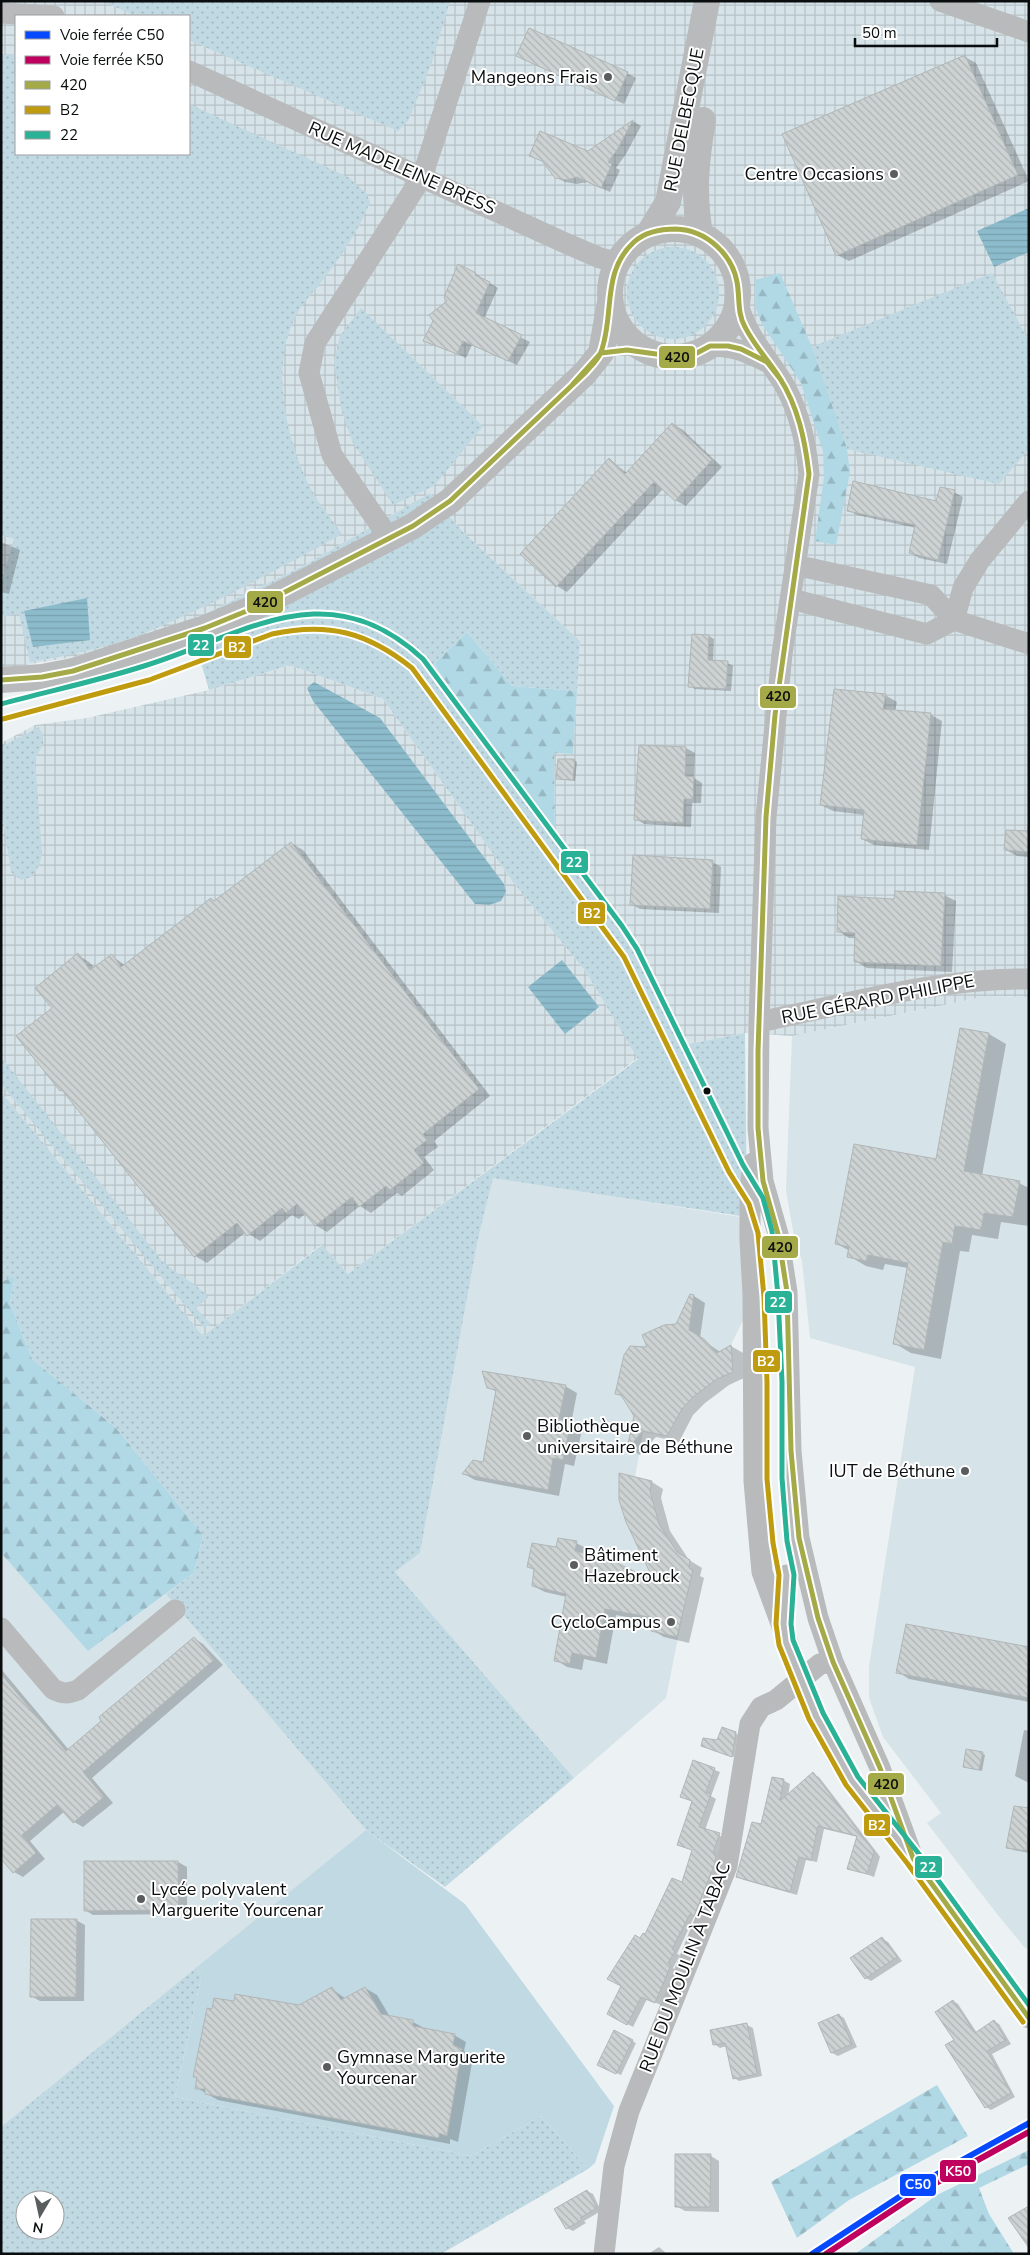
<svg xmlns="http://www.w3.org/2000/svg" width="1030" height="2255" viewBox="0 0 1030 2255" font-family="'Nunito Sans',sans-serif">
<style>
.built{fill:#d6e3e8}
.industrial{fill:url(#industrial-grid);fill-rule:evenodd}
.grass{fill:url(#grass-dots);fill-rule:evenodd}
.forest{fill:url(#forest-firs)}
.pitch{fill:#c1d9e2}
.water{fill:url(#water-rules)}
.shadow{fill:#0003}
.building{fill:url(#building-back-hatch);stroke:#b1b6b7}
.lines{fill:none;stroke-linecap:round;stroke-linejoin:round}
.minor{stroke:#b8babb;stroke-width:21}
.tertiary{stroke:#b8babb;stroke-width:26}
.bus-1-casing{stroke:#fff;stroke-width:9}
.bus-2-casing{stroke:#fff;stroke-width:9}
.bus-3-casing{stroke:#fff;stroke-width:9}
.bus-1{stroke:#a3aa47;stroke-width:5}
.bus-2{stroke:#be9b0f;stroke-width:5}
.bus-3{stroke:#2ab297;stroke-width:5}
.rail-1-casing{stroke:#fff;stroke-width:10}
.rail-2-casing{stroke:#fff;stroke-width:10}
.rail-1{stroke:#0749ff;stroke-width:6}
.rail-2{stroke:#bf005f;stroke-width:6}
.poi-dot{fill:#595d5e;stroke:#fff;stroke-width:2}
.bus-dot{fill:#0a0d0e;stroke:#fff;stroke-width:2}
.labels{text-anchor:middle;stroke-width:4;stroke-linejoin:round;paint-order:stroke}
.poi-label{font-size:18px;fill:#0a0d0e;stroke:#fff;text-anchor:end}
.street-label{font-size:18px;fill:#0a0d0e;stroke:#fff}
.line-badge{stroke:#fff;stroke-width:2}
.badge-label{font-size:14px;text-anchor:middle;font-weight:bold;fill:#fff}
.pale-badge-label{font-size:14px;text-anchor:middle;font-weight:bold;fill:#111}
</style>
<defs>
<pattern id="industrial-grid" width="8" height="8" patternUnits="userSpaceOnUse" patternTransform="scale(1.25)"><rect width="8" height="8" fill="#d6e3e8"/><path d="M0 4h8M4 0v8" fill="none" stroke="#b6c2c6"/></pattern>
<pattern id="grass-dots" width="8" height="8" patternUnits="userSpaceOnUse" patternTransform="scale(1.25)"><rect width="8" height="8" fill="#c1d9e2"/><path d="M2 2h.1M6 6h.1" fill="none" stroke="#a4b9c1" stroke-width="1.8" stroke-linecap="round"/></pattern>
<pattern id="forest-firs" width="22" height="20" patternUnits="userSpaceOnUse" patternTransform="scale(1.25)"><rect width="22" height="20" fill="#b1d8e5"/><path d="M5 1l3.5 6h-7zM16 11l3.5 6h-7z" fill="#97b8c3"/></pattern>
<pattern id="water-rules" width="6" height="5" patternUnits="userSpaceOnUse" patternTransform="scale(1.25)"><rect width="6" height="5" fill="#8cbbcb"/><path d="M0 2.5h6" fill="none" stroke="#77a0ad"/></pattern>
<pattern id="building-back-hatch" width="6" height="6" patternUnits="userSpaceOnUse" patternTransform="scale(1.25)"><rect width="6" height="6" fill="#cdd2d3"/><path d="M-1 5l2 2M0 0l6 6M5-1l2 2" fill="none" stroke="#afb3b4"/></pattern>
</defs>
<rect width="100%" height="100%" fill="#ecf2f4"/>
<!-- built -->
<path class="built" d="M988,996l41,1v952l-4,-1 -28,-34 -70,-91 14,-10 -58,-76 -14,-39v-31l46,-300 -105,-29 -8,-77 -7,-19 -9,-51 6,-155z
M493,1177l254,41 -2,98 -14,29 2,27 -16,7 -24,18 -11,12 -15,27 -24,-4 -3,18 -5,27 17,4 -2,10 9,32 18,29 13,8 -1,8 4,2 -6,25 -4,-1 -5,18 5,1 -17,85 -92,80 -179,-206 25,-19 58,-314z
M1,1553l87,98 78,-57 200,236 -365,297z"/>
<!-- industrial -->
<path class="industrial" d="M1,1h1028v996l-41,-1 -196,40 -47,-3 -61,12 -51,-105 -78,-106 -1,-81 19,1 7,-113 -117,-109 -33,-39 -125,72 -116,57 -115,35 -73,12zM16,16h173v138h-173z
M290,665l93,34 130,183 73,90 52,86 -290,216 -27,-29 -118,91 -202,-244v-349l34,-18 52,-7 122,-28z"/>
<!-- grass -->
<path class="grass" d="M102,1h348l-19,64 -23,56 -10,10 -209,-91v-24h-53z
M16,54v100h173v-50l159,73 18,16 4,9c-11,28 -29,54 -47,78 -7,9 -16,18 -22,27 -33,51 -17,125 7,176 8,18 23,35 34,51 -62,34 -125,69 -190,96 -39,17 -81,25 -122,32l-11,-48 -18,3v-33l13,-45 -13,-4v-480z
M627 293a46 46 0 1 1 92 0a46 46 0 1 1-92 0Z
M992,273l37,68v108l-30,35 -152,-35 -35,-102z
M361,308l122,118 -49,60 -41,19 -40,-62 -12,-34 -7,-48 6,-25z
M430,493l33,39 117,109 -3,50 -65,-5 -45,-54 -33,32 31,47 168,229 51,105 61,-12 2,184 -254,-39 -15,61 -58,314 -25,19 179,206 -129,109 -79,-57 -200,-236 28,-21 9,-38 -87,-107 -84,-69 -22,-56 5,-27 -14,6v-190l202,244 119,-91 26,29 290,-215 -52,-87 -73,-90 -130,-183 -93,-34 -81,25 -20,-68 116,-57z
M39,727l4,9v8l-8,15 7,95 -3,12 -8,11 -10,3 -10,-8 -8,-53h-2v-72z
M1,1057l161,204c15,14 33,21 46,36l-12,11 15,16 -7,4 -203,-244z
M197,1967l4,11 -26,119 296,59 70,-40 47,53 -147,85h-440v-127zM25,2200h30v30h-30z"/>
<!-- forest -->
<path class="forest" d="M780,273l32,74 35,102 3,23 -14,73 -21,-4 9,-64 -1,-26 -22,-68 -39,-59 -7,-18v-26z
M467,632l45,54 65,5 -4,63 -19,-1 1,81 -90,-123 -31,-47z
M15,1276l-5,27 22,56 84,69 87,107 -9,38 -106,78 -87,-98v-271z
M937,2085l31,51 -119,64 -52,38 -26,-56z
M1029,2150v14l-50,24 10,26 25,40h-159l82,-59z"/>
<!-- pitch -->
<path class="pitch" d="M366,1830l99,74 149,202 -19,57 -7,6 -47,-53 -70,40 -296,-59 26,-119 -4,-11z"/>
<!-- water -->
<path class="water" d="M1029,208v44l-35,15 -17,-36z
M87,598l3,42 -57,7 -9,-36z
M314,682l66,36 124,166 2,8 -5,9 -12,4 -14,-1 -162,-203 -6,-13z
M562,960l37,47 -34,27 -37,-47z"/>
<!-- shadow -->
<path class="shadow" d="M965,57l11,6 53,118 -180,80 -12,-6z
M526,60l101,13 9,5 -12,26z
M633,121l8,5 -15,28 -10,14 4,2 -10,22 -23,-10 -10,2 -12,-2 -10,-5 -10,-15 -5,-2 48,-8z
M458,266l18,8 22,14 -14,31 46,23 -13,23 -45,-20 -6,13 -41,-18 23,-38z
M673,424l10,6 39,37 -36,39 -11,-6 -12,-11 -96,103 -10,-6 -35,-32 87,-95 19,15z
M954,492l9,5 -16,67 -28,-6 -8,-5 5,-25 -59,-13 -9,-5 89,-7z
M1,542l19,8 -11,44 -8,-2z
M709,636l5,3 -1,23 15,1 5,3 -2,25 -36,-2 -6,-3z
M885,695l12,7 -2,9 36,4 11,6 -13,129 -55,-5 -12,-6 3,-24 -32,-4 -12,-6z
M640,746l46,2 9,5 -1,25 8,5 -1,20h-9l-1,24 -47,-3 -8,-5z
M574,760l3,2 -2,19 -17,-2z
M1029,817v40l-12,-1 -11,-6 21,-18z
M291,843l12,7 187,246 -56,45 4,6 -14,10 10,13 -32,26 -5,-3 -26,20 -11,-7 -33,26 -12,-7 -9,-12 -7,6 -7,-4 -32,26 -14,-9 -39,31 -12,-7 -129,-163 -5,-3 -7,-82 24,-53 11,7 6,6 17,-12 13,9 86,-66 4,2z
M712,862l9,5 -2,46 -79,-4 -9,-5z
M944,895l12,6 -4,71 -85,-4 -12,-7 1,-23h-7l-11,-7 58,-31z
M989,1034l17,10 -24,132 37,7 10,5v38l-28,-4 -3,17 -26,-4 -3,17 -9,-1 -19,108 -30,-6 -17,-10 14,-75 -23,-4 -2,6 -17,-4 -17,-10 1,-5 -13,-7 100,-84z
M694,1296l11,7 -5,35 20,14 11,-6 12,7 1,25 -15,7 -24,18 -12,12 -14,27 -23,-5 -16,18 -11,-6 7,-33 -12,-18 -8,-5 33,-44 28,-23z
M565,1386l12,7 -6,31 11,6 -8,36 -9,-2 -6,32 -84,-16 -11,-6 20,-10 13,-72 -9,-5z
M652,1482l11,7 -2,9 9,33 19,29 13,8 -2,8 4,2 -15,65 -25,-6 -12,-7 2,-8 -38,-7 -9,49 -23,-5 -2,11 -15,-3 -11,-7 11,-63 -22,-5 -12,-6 2,-16 -6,-4 28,-18 19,-5 12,6 -1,6 70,29 -30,-63z
M194,1638l9,6 20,21 -131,113 21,25 -30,24 -9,-5 -9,-11 -35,30 15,18 -22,18 -9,-5 -13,-15v-188l68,81z
M1029,1648v54l-120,-23 -11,-7z
M1024,1730l5,1v52l-14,-7z
M735,1733l3,2 -4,22 -29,-10z
M983,1754l2,1 -3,16 -18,-4z
M694,1762l26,10 -9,24 5,3 -11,31 20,8 -4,20 -44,96 3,1 -7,13 3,2 -15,35 -14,-6 -14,28 -19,-10 26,-77 5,-4 37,-52 11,-34 1,-48 -12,-6z
M813,1774l6,3 59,77 2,3 -6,20 -25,-9 9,-31 -34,-8 -7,33 -11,-2 -9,35 -53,-15 -7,-3 46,-97 7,4 -2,12z
M1029,1810v43l-16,-3 -5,-3z
M178,1862l9,5v47l-94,1 -8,-5z
M76,1920l9,5 -1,76h-44l-9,-5z
M882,1939l6,3 14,19 -31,20 -5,-3z
M365,1988l12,7 13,22 23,5 11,6 30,7 12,7 -2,9 9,6 -15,85 -8,-3v5l-232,-44 -21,-12 1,-9 -4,-3 105,-70 33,-17 14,10z
M953,2001l5,3 19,29 17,-12 5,3 12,20 -19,10 23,43 -24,13 -5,-3 -30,-67z
M839,2015l5,3 13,29 -19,9 -6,-3 -12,-29z
M747,2025l6,3 9,48 -23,5 -5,-3 -7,-32 -7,2 -6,-4z
M615,2032l21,11 -15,32 -19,-8z
M711,2156l8,5v51l-34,-1 -9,-5z
M587,2191l6,3 8,17 -17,10 2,2 -13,8 -6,-3 -11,-19z
M659,2247l8,7h-19z"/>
<!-- building -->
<path class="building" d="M529,28l99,44 -13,29 -99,-45z
M965,55l53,120 -182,81 -54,-122z
M633,120l-16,30 -9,12 4,2 -11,24 -24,-11 -10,3 -12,-2 -13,-17 -13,-5 11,-25 48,20z
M458,264l18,9 -1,2 15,7 -14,31 46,22 -14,26 -45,-20 -6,13 -34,-13 10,-20 -4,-6 18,-14 -3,-4z
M672,423l40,37 -37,41 -21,-19 -98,105 -36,-33 89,-96 16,16z
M853,481l83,20 4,-14 15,3 -17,70 -29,-7 6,-28 -68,-14z
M692,634l17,1 -1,25 20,1 -2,28 -38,-2z
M834,689l52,5 -3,15 48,4 -14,132 -56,-6 3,-29 -44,-5z
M639,745l47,2 -1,29 9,1 -1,22h-9l-1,24 -49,-3z
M558,759h17l-2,21 -17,-1z
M1006,830l23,1v21l-25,-2z
M291,842l188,247 -56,45 4,6 -13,10 10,13 -34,27 -4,-4 -27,21 -7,-10 -37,29 -18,-22 -11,9 -4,-5 -35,28 -10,-13 -43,34 -132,-167 -2,1 -44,-55 36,-28 -17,-20 43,-35 12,17 22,-16 9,13 90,-69 3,3z
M633,855l80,5 -3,49 -80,-4z
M895,891l50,2 -4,73 -87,-4 1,-29 -18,-1 1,-36 56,3z
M960,1028l29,5 -25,138 56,10 -7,36 -29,-4 -3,17 -26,-4 -3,18 -9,-2 -19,108 -31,-6 15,-81 -40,-8 -2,6 -19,-4 2,-10 -14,-3 19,-100 82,15z
M690,1294l4,1 -5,35 15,9 13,14 14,-8 2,27 -16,7 -24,18 -11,12 -15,27 -24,-5 -16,18 7,-33 -13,-21 -6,-1 9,-39 6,-9 17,1 -5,-12 22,-10 12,-1z
M482,1371l84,14 -7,34 12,3 -8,38 -10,-2 -5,32 -86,-16 11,-14 10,2 13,-72 -9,-2z
M619,1473l33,8 -2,10 9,33 18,28 13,8 -1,8 4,2 -16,67 -26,-6 3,-13 -49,-9 -9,49 -24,-5 -2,11 -16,-3 12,-67 -34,-8 2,-17 -7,-2 5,-24 24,4 2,-9 19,3 -2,10 32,7 47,23 -28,-59 -7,-22z
M906,1624l123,23v51l-133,-25z
M194,1637l20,23 -131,112 21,25 -31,26 -16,-18 -35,30 14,18 -23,20 -12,-14v-185l65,77 35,-30 -2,-4z
M722,1727l14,5 -4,25 -31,-11 2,-8 14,2z
M966,1749l17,3 -4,18 -16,-3z
M693,1760l22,8 -9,24 5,2 -12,33 21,6 -7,20 3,1 -1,9 -21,53 -4,-2 -18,35 3,2 -7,12 3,2 -16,38 -14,-6 -14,28 -20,-11 14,-28 -14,-7 28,-44 5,3 3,-5 2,1 27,-56 10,4 10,-32 -15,-5 15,-44 -12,-4z
M813,1772l59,77 2,3 -7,22 -20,-5 10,-33 -39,-10 -7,34 -12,-3 -9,35 -54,-15 16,-55 9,2 11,-47 12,2 -4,22z
M1014,1806l15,2 -2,43 -21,-3z
M84,1861h94l1,49 -95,1z
M31,1919h46l-1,78h-46z
M882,1937l15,20 -32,22 -15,-21z
M332,1987l9,13 24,-13 16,27 32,6v6l42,8 -2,11 9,4 -15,87 -8,-3v5l-234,-44v-5h-10l2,-12h-4l14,-69 5,1 2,-11 20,3 1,-7 64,11z
M953,2000l22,33 19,-13 12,20 -19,11 24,42 -26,15 -40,-63 9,-5 -19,-28z
M839,2014l13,30 -21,9 -13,-30z
M747,2023l10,51 -24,5 -8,-36 -12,2 -3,-15z
M614,2030l19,10 -17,34 -19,-9z
M675,2154h36l-1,53h-35z
M587,2190l10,18 -17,10 2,2 -16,9 -12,-20z
M1029,2206v42l-21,-30z"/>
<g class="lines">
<!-- minor -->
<path class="minor" d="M940,1l89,31
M1,13l53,3
M189,71l374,171 37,16 17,4
M738,304c8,29 26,50 42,74 18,28 26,63 29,96l-27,180 -16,163 -7,205 -1,106 5,53 15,53 9,58 4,159 8,87 19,80 15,44 47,106 33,90
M710,346c24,0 36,6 57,16
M389,538l-57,-83 -23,-82 6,-30 107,-166 58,-176
M795,565l136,30 23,25 75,24
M791,599l136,35 27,-14
M954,620l9,-32 17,-28 49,-59
M759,1022c89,-18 178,-44 270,-43
M753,1163l-3,26v51l3,54 1,187 8,91 40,109 14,35 21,41 15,24 61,77 116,160
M783,1619l4,-44
M1,1628l52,61c9,5 15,5 25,1l97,-80
M604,2254l10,-88 15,-55 98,-245 23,-142 11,-17 15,-7 44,-36 13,-2"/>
<!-- tertiary -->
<path class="tertiary" d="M610 293a64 64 0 1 1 128 0a64 64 0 1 1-128 0Z
M649,233l19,-31 39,-201
M700,234c-7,-41 -4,-73 3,-114
M1,680l41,-3 31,-6 132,-43 49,-20 159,-82 37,-25 135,-128 16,-20 9,-51"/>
<defs>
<path id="bus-1" d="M573,384l28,-31 26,-3 51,7 17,-3 15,-8h18l13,3 26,13 14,18
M1,680l41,-3 31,-6 132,-43 49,-20 159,-82 37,-25 135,-128c5,-6 13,-13 16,-21 14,-38 0,-80 33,-110 11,-10 28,-13 42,-13 30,1 56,25 61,53 3,16 0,31 8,45 9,18 23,33 34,50 19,29 26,63 30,97l-34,241 -9,102 -8,234v77l5,53 15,53 9,58 4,159 8,87 19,80 15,44 47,106 33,90 116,160"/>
<path id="bus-2" d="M3,719l146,-39 123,-46c56,-12 95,-2 140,34l212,289 105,215 20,32 9,29 6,64 3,85v97l6,64 6,32 -3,49 3,21 30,74 37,66 61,78 116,159"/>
<path id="bus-3" d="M1,704c48,-13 96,-23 143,-38 101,-31 183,-96 279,-7l199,267 15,23 106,216 20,33 9,33 6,65 4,86v96l5,63 7,34 -3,49 2,16 30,73 35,64 61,77 110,151"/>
</defs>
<!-- bus-1 casing -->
<use href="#bus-1" class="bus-1-casing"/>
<!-- bus-2 casing -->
<use href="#bus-2" class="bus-2-casing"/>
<!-- bus-3 casing -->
<use href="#bus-3" class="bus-3-casing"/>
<!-- bus-1 -->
<use href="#bus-1" class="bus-1"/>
<!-- bus-2 -->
<use href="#bus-2" class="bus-2"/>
<!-- bus-3 -->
<use href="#bus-3" class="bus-3"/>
<defs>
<path id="rail-1" d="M812,2254l107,-70 110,-61"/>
<path id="rail-2" d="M826,2254l97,-64 106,-58"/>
</defs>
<!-- rail-1 casing -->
<use href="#rail-1" class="rail-1-casing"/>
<!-- rail-2 casing -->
<use href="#rail-2" class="rail-2-casing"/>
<!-- rail-1 -->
<use href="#rail-1" class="rail-1"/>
<!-- rail-2 -->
<use href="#rail-2" class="rail-2"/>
</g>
<!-- markers -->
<g class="poi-dot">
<circle cx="608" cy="77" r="5"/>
<circle cx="894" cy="174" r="5"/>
<circle cx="527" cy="1436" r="5"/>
<circle cx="965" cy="1471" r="5"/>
<circle cx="574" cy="1565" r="5"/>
<circle cx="671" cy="1622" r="5"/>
<circle cx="141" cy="1899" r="5"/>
<circle cx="327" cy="2067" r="5"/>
</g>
<circle class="bus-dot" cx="707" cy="1091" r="4.5"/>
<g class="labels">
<!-- poi labels -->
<g class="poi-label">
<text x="598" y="83">Mangeons Frais</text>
<text x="884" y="180">Centre Occasions</text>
<text x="537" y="1432" text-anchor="start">Bibliothèque<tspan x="537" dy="21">universitaire de Béthune</tspan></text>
<text x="955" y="1477">IUT de Béthune</text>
<text x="584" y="1561" text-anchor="start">Bâtiment<tspan x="584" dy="21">Hazebrouck</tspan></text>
<text x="661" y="1628">CycloCampus</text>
<text x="151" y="1895" text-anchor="start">Lycée polyvalent<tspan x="151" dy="21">Marguerite Yourcenar</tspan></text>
<text x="337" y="2063" text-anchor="start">Gymnase Marguerite<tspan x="337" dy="21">Yourcenar</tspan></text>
</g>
<!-- street labels -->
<g class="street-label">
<text transform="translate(684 120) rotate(-79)" y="6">RUE DELBECQUE</text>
<text transform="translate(402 168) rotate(24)" y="6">RUE MADELEINE BRESS</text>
<text transform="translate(878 999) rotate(-11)" y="6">RUE GÉRARD PHILIPPE</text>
<text transform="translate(685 1967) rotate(-69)" y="6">RUE DU MOULIN À TABAC</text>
</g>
</g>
<g class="line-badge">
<rect x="658" y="345" width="38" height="24" rx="5" fill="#a3aa47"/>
<rect x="246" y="590" width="38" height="24" rx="5" fill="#a3aa47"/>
<rect x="187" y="633" width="28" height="24" rx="5" fill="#2ab297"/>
<rect x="223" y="635" width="29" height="24" rx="5" fill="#be9b0f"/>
<rect x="759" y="685" width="38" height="24" rx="5" fill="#a3aa47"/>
<rect x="560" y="850" width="29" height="24" rx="5" fill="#2ab297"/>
<rect x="577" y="901" width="29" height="24" rx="5" fill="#be9b0f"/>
<rect x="761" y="1235" width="38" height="24" rx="5" fill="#a3aa47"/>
<rect x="764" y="1290" width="29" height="24" rx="5" fill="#2ab297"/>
<rect x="752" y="1349" width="29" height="24" rx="5" fill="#be9b0f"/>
<rect x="867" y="1772" width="38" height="24" rx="5" fill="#a3aa47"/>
<rect x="863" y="1813" width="28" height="24" rx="5" fill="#be9b0f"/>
<rect x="914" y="1855" width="29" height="24" rx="5" fill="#2ab297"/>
<rect x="939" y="2159" width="38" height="24" rx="5" fill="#bf005f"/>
<rect x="899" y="2173" width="38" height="24" rx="5" fill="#0749ff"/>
</g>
<g class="badge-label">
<text x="201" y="650">22</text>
<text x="237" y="652">B2</text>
<text x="574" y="867">22</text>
<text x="592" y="918">B2</text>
<text x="778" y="1307">22</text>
<text x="766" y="1366">B2</text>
<text x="877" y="1830">B2</text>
<text x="928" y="1872">22</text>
<text x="958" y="2176">K50</text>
<text x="918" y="2189">C50</text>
</g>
<g class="pale-badge-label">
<text x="677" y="362">420</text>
<text x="265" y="607">420</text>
<text x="778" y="701">420</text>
<text x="780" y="1252">420</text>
<text x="886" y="1789">420</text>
</g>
<!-- border -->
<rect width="1030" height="2255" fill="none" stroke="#0a0d0e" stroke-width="5"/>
<!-- legend -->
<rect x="15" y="15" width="175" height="140" fill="#ffffff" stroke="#9d9e9f"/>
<rect x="25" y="31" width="25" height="8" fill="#0749ff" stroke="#9d9e9f"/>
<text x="60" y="40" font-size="15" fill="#0a0d0e">Voie ferrée C50</text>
<rect x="25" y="56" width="25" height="8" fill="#bf005f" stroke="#9d9e9f"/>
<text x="60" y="65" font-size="15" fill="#0a0d0e">Voie ferrée K50</text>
<rect x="25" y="81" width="25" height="8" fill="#a3aa47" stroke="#9d9e9f"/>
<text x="60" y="90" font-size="15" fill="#0a0d0e">420</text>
<rect x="25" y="106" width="25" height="8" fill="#be9b0f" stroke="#9d9e9f"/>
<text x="60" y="115" font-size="15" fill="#0a0d0e">B2</text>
<rect x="25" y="131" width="25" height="8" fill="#2ab297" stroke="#9d9e9f"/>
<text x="60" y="140" font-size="15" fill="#0a0d0e">22</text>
<!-- north arrow -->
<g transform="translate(40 2215) rotate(189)"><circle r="24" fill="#ffffff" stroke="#9d9e9f"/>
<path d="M0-4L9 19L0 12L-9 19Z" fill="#595d5e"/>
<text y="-8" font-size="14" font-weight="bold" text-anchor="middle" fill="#0a0d0e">N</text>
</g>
<!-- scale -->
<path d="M855 38v8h142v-8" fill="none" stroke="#0a0d0e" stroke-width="2.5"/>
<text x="862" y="38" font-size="15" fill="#0a0d0e" stroke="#ffffff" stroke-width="4" paint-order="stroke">50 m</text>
</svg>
